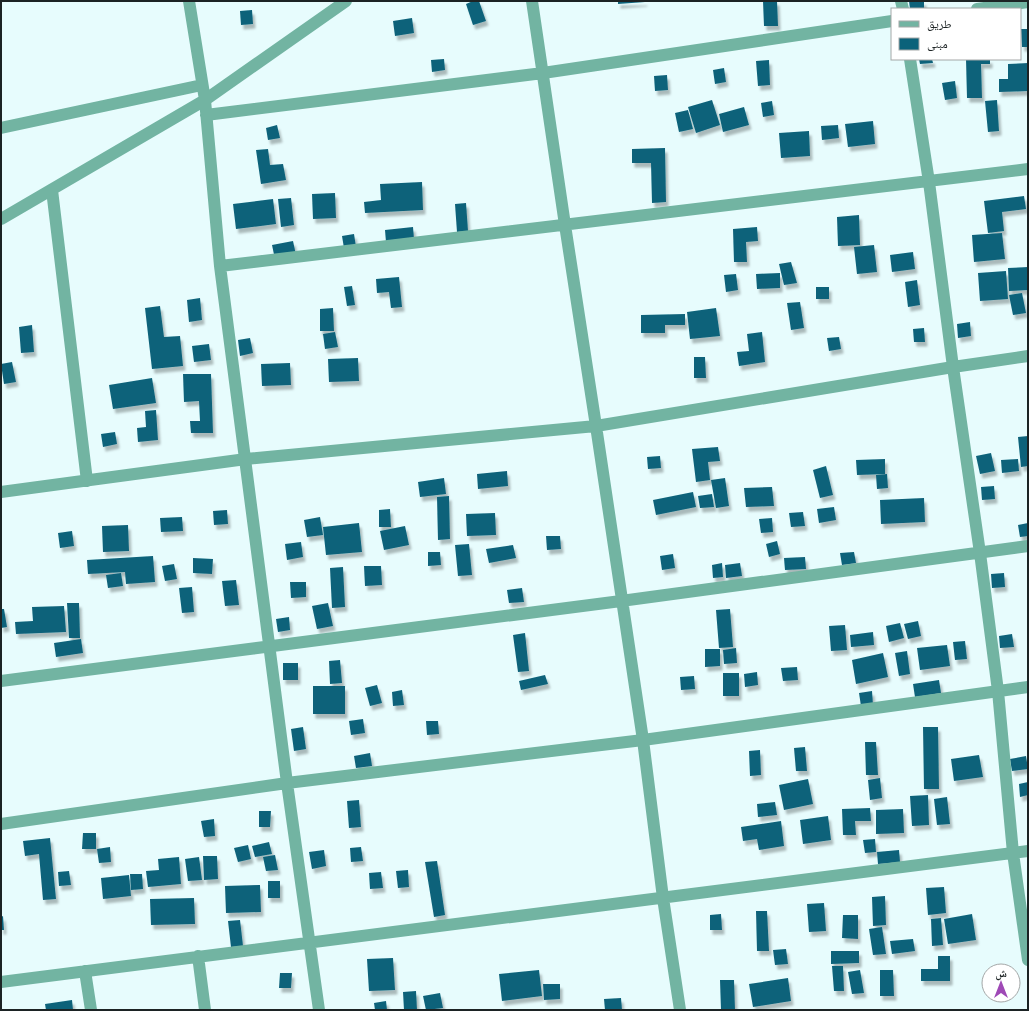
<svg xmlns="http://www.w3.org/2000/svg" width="1029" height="1011" viewBox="0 0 1029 1011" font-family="Poppins,'Noto Naskh Arabic',sans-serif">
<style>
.building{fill:#0b627a;filter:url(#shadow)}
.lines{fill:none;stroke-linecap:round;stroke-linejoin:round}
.minor{stroke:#72b4a2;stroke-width:12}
</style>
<defs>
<filter id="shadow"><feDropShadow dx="2.5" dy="4.5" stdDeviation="1" flood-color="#0004"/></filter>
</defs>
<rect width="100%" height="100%" fill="#e7fcfd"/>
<!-- building -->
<path class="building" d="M473,1h6l7,20 -13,4 -7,-21z
M618,1h27v1l-27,2z
M763,1h14l1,25h-14z
M909,1h15v8h-14z
M252,10l1,14 -12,1 -1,-14z
M412,18l2,15 -19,3 -2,-15z
M1021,29h7v18h-6z
M444,59l1,11 -13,2 -1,-12z
M919,59h13l1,4 -13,1z
M966,59h24v5h-9l1,34h-15z
M769,60l1,25 -12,1 -2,-25z
M1028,63v28l-29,1v-13h9v-15z
M724,68l2,14 -11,2 -2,-14z
M667,75l1,15 -13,1 -1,-15z
M955,81l2,17 -12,2 -3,-17z
M712,100l8,25 -24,8 -8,-26z
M997,100l2,31 -11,1 -3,-31z
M772,101l2,14 -11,2 -2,-14z
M744,107l5,18 -26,7 -4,-18z
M688,110l5,19 -14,3 -4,-19z
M873,121l2,23 -27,3 -3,-23z
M277,125l3,13 -12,2 -2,-12z
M838,125l1,13 -17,2 -1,-14z
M809,131l1,25 -29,2 -2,-25z
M665,148l1,54 -14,1 -1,-40h-19v-14z
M268,149l2,16 13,-1 3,16 -25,4 -5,-34z
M422,182l1,28 -58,3 -1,-11 17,-2 -1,-16z
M335,193l1,25 -23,1 -1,-25z
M1024,196l2,13 -24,3 2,19 -16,2 -4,-32z
M291,198l3,27 -13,2 -3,-28z
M273,199l3,25 -40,5 -3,-25z
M466,203l2,28 -11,1 -2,-28z
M859,215l1,30 -22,1 -1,-29z
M413,227l1,12 -28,3 -1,-12z
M757,227l1,14 -12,1 1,20h-13l-1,-33z
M1002,233l3,26 -31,3 -2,-27z
M354,234l2,13 -12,1 -2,-12z
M293,241l3,14 -21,4 -3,-14z
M874,245l3,27 -20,2 -3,-27z
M913,252l2,17 -23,3 -2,-17z
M791,262l6,21 -13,2 -5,-21z
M1028,267v23l-19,1 -1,-23z
M1006,271l2,28 -28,2 -2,-28z
M780,273v15l-23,1 -1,-15z
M736,274l2,16 -12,2 -2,-17z
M399,277l3,30 -11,1 -2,-16 -12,1 -1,-14z
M917,280l3,25 -12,2 -3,-25z
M352,286l3,19 -8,1 -3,-19z
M816,287h13v12h-13z
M1022,293l4,20 -13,2 -4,-20z
M200,298l2,22 -13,2 -2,-22z
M800,302l4,26 -13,2 -4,-27z
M160,306l4,31 16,-1 3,30 -31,3 -7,-61z
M333,308l1,23h-14v-22z
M716,308l4,28 -30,3 -3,-27z
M685,314v11h-20v8h-24v-18z
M970,322l1,14 -13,2 -1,-14z
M32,325l2,27 -13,1 -2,-26z
M924,328l1,14h-11l-1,-13z
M335,332l3,15 -13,2 -2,-15z
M762,332l3,30 -26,4 -2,-14 12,-1 -2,-17z
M839,337l2,12 -12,2 -2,-13z
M250,338l3,15 -13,3 -2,-16z
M209,344l2,16 -17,2 -2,-16z
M694,357h11l1,21h-12z
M358,358l1,23 -30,1 -1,-23z
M12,362l4,20 -12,2 -3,-20z
M290,363l1,22 -29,1 -1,-22z
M183,374h28l2,59h-22l-1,-12h10l-1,-20 -15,1z
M152,378l4,25 -43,6 -4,-24z
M156,410l2,30 -20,2 -1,-14 9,-1 -1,-16z
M115,432l2,12 -14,3 -2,-13z
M1028,436v30l-7,1 -3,-30z
M718,447l2,14 -12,1 2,18 -14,2 -4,-33z
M991,453l4,18 -15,3 -4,-18z
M660,456l1,12 -13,1 -1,-12z
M885,459v15l-28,1 -1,-15z
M1018,459l1,12 -17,2 -1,-13z
M826,466l7,29 -13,3 -7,-28z
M507,471l1,15 -30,3 -1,-15z
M887,474l1,14 -11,1 -1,-14z
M444,478l2,16 -26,3 -2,-15z
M725,478l4,28 -13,2 -5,-28z
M994,486l1,13 -13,1 -1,-13z
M772,487l2,19 -28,1 -2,-19z
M693,492l3,15 -40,8 -3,-15z
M712,494l2,13 -14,1 -2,-12z
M449,496l1,43 -12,1 -1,-43z
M924,498l1,24 -44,2 -1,-24z
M834,507l2,13 -17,3 -2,-14z
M390,509l1,18h-12v-17z
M227,510l1,14 -14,1 -1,-14z
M803,512l2,14 -14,1 -2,-14z
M495,513l1,22 -29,1 -1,-22z
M182,517l1,14 -22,1 -1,-14z
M320,517l3,18 -16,2 -3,-17z
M772,518l1,14 -12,1 -2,-14z
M359,523l3,29 -36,3 -3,-28z
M1028,523v13l-8,1 -2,-12z
M128,525l1,26 -26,1 -1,-26z
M405,526l4,19 -25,5 -4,-19z
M72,531l2,15 -14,2 -2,-15z
M546,536h14l1,13 -14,1z
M777,541l3,13 -11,3 -3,-13z
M301,542l2,15 -16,3 -2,-16z
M469,544l3,31 -14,1 -3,-31z
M513,545l3,13 -27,5 -3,-14z
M428,552h12l1,13 -13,1z
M854,552l2,11 -14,2 -2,-12z
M673,554l2,14 -13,2 -2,-14z
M153,556l2,26 -29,2 -1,-12 -37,2 -1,-14z
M805,557l1,12 -21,1 -1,-12z
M193,558l20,1 -1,15 -19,-1z
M722,563l1,14 -10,1 -1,-13z
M740,563l2,13 -16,2 -1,-13z
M174,564l3,15 -12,2 -3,-15z
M364,566h17l1,19 -17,1z
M343,567l2,40 -13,1 -2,-40z
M121,573l2,13 -15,2 -2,-13z
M1004,573l1,14 -13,1 -1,-14z
M236,580l3,25 -14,1 -3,-25z
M290,582h16v15l-15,1z
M192,587l2,25 -12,1 -3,-25z
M522,588l2,14 -15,1 -2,-13z
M67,603h12l1,35h-11z
M328,603l5,23 -16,3 -5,-23z
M64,606l2,26 -50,2 -1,-12 18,-1 -1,-14z
M1,609h3l3,18 -6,1z
M730,609l3,38 -14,1 -3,-38z
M289,617l1,13 -12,2 -2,-13z
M918,621l3,15 -13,3 -4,-15z
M900,623l4,15 -15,4 -3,-16z
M845,625l2,25 -16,1 -2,-25z
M873,632l1,13 -23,2 -1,-12z
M525,633l4,38 -11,1 -5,-37z
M1012,634l2,13 -14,1 -1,-12z
M81,639l2,14 -27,4 -2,-14z
M965,641l2,18 -12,1 -2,-18z
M947,645l3,21 -30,4 -3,-22z
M736,648l1,15 -13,1 -1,-14z
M705,649h15v17l-15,1z
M907,651l3,23 -11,2 -4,-23z
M883,653l5,24 -32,7 -4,-24z
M340,660l2,23 -12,1 -1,-23z
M283,663h15v17h-15z
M797,667l1,13 -15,1 -2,-13z
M757,672l1,13 -13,2 -1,-13z
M723,673h16v23h-16z
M545,675l3,9 -27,6 -2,-9z
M694,676l1,13 -14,1 -1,-13z
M939,680l2,13 -26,4 -2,-13z
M377,685l5,18 -12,3 -5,-18z
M313,686h32v28h-32z
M402,690l2,15 -11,1 -1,-14z
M872,691l1,14 -12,1 -2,-13z
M363,719l2,14 -14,2 -2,-14z
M426,721h12l1,13 -12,1z
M303,727l3,22 -12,2 -3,-22z
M923,727h15l1,62h-15z
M865,742h11l2,33h-12z
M805,747l2,24h-11l-2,-23z
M760,750l1,25 -11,1 -1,-25z
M370,753l2,13 -16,2 -2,-12z
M979,755l4,22 -29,4 -3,-22z
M1026,756l2,13 -16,2 -2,-12z
M880,778l2,20 -12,2 -2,-20z
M808,779l5,25 -29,6 -5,-25z
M1028,782v13l-8,2 -1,-13z
M928,795l1,30 -17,1 -2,-30z
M947,797l3,27 -13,1 -3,-26z
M359,800l2,27 -12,1 -2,-27z
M775,802l2,13 -19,2 -1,-13z
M870,808l1,13h-16l1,14h-13l-1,-26z
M903,809l1,24 -28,1v-24z
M259,811h12l-1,16h-11z
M828,816l3,24 -28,4 -3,-24z
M214,819l1,17 -11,1 -3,-16z
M781,821l3,25 -25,4 -2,-11 -14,2 -2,-14z
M83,833h13v16h-14z
M50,838l6,61 -13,1 -4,-46 -14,2 -2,-15z
M875,839l1,13 -11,1 -2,-13z
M269,842l3,12 -17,3 -3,-11z
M248,845l3,14 -13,3 -4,-14z
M110,847l1,15 -12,1 -2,-14z
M361,847l2,14 -12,1 -1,-14z
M324,850l2,16 -14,3 -3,-17z
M899,850l1,12 -22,2 -1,-12z
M275,855l3,15 -12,1 -3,-14z
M203,856h14l1,23 -14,1z
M179,857l2,27 -33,3 -2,-16 13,-1 -1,-11z
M199,857l3,23 -14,1 -3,-22z
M437,861l8,54 -11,2 -9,-55z
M408,870l1,17 -11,1 -2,-17z
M69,871l2,14 -12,1 -1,-14z
M381,872l2,16 -13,1 -1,-16z
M130,874h12l1,15 -12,1z
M129,875l2,21 -28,3 -2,-21z
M268,881h12v17h-12z
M260,885l1,27 -35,1 -1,-27z
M944,887l2,26 -18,2 -2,-27z
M885,896l1,29 -13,1 -1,-29z
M194,898l1,26 -44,1 -1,-26z
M824,903l2,28 -17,1 -2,-28z
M756,911h11l2,40h-12z
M721,914l1,16h-12v-15z
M972,914l4,26 -28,4 -4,-25z
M843,915h15v24l-16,-1z
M3,916l1,14h-3v-13z
M941,918l2,27 -11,1 -1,-27z
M240,920l3,26 -12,1 -3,-26z
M882,927l4,27 -13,1 -4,-26z
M913,939l2,12 -23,3 -2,-13z
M786,949l2,15 -13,1 -2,-15z
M831,951h28v12l-28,1z
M938,956h12v25h-29v-12h17z
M393,958l2,32 -26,1 -2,-32z
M832,966h11l1,25h-10z
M539,970l3,26 -40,5 -3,-27z
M860,970l4,23 -12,1 -4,-22z
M880,970h13l1,26h-14z
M280,973h12l-1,15h-12z
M788,978l3,23 -38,6 -4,-23z
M720,980h14l1,30h-14z
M543,984h17v15l-16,1z
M416,991l1,19h-13l-1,-18z
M440,993l3,15 -17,2 -3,-14z
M621,998l1,12h-17l-1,-11z
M72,1000l1,10h-27l-1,-6z
M386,1001l1,9h-12l-1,-7z"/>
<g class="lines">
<!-- minor -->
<path class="minor" d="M189,1l16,99 15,166 67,517 32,227
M532,1l33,224 31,201 47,314 20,158 17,112
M901,1l2,8
M977,9l51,-7
M910,59l19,123 24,185 27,186 18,138 15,162 15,107
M206,115l337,-42 349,-52
M1,128l201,-43
M52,190l35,291
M1,219l204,-119 141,-99
M220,266l808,-97
M1,492l245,-33 350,-33 357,-59 75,-11
M1,681l620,-80 407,-55
M1,824l286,-41 356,-43 385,-53
M198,956l7,54
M85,971l6,39
M1,982l1027,-131"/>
</g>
<!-- border -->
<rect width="1029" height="1011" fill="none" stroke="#1c2324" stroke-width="4"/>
<!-- legend -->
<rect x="891" y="8" width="130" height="52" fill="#ffffff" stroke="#a4a7a7"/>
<rect x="899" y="21" width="20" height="6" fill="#72b4a2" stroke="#a4a7a7"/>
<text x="927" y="28" font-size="12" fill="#1c2324">طريق</text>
<rect x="899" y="38" width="20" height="12" fill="#0b627a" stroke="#a4a7a7"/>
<text x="927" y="48" font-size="12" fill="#1c2324">مبنى</text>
<!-- north arrow -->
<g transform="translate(1001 983)"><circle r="19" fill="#ffffff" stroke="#a4a7a7"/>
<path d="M0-3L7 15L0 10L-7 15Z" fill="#9f49b6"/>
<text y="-6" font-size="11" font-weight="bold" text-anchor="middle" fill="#1c2324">ش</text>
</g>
</svg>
